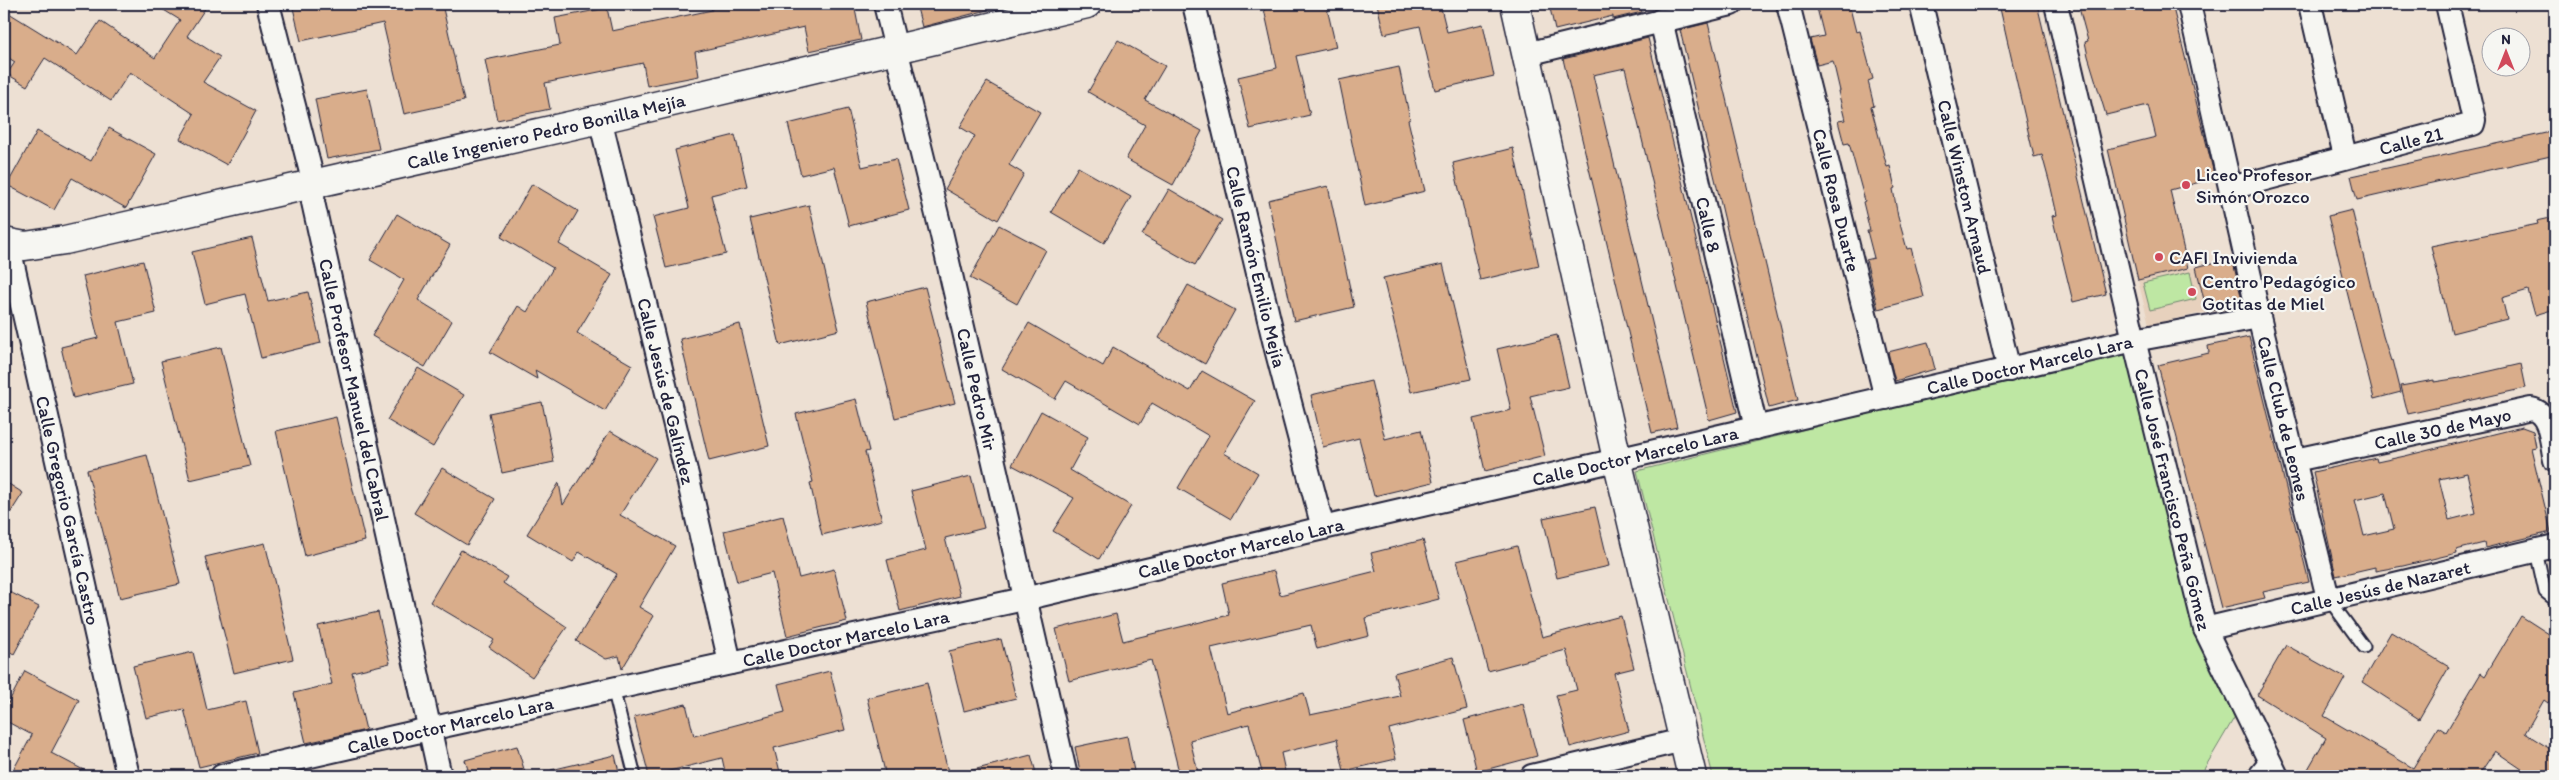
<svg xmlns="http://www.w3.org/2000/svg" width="2559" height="780" viewBox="0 0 2559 780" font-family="Itim,sans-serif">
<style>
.built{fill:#e7d1bd}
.green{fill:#bee7a3;stroke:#70846f}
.building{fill:#d9ad8b;stroke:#22223b;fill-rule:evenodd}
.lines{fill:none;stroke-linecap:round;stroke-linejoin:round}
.lane-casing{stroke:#22223b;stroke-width:15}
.street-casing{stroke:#22223b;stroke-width:26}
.secondary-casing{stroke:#22223b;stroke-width:31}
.lane{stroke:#f6f6f2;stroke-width:11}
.street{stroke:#f6f6f2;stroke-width:22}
.secondary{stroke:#f6f6f2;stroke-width:28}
.poi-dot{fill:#d1495b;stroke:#f6f6f2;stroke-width:2}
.labels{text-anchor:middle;stroke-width:4.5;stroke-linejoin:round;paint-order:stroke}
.street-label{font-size:19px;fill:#22223b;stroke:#f6f6f2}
.poi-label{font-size:19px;fill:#22223b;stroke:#f6f6f2;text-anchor:start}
</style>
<rect width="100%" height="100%" fill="#ede0d3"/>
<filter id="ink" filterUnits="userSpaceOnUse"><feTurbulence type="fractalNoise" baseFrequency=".02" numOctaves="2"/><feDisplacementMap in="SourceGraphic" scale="10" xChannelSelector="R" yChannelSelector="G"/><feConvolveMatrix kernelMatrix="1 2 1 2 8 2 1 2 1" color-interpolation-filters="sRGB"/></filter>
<g filter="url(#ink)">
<!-- built -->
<path class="built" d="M2235,258l10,45 -96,22 -11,-45z"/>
<!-- green -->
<path class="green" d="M2190,272l6,27 -46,11 -7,-27z
M2129,349l108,364 -37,63h-487l-76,-305z"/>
<!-- building -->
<path class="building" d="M154,4h54l-21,32 33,21 -17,25 53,29 -29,54 -47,-26 14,-25 -64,-42 -19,29 -66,-43 -18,28 -20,-12 8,-12 -11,-7v-45l73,45 23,-34 55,37 25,-38z
M292,4h150l22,97 -60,13 -21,-91 -82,18z
M711,4h143l7,36 -52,11 -5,-24 -109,25 4,24 -52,10 -4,-23 -98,20 5,26 -53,11 -12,-60 75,-15 -5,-27 52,-10 5,23 100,-21z
M916,4h74l1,5 -69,18z
M1287,4h39l10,43 -40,9 14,59 -60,14 -12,-52 39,-9 -13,-59z
M1377,4h63l7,28 36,-8 11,52 -59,14 -15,-64 -36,8z
M1549,4h91l2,8 -29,7v-3l-58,14z
M1816,4h33l7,28 4,-1 13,48 -5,2 6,25 -3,1 16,60 3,-1 5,22 -2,1 5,28 9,32 4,-1 13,49 -46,12 -12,-49 8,-2 -7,-27h3l-7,-29 2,-1 -16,-58 -5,1 -6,-23 7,-1 -7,-29h2l-7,-30 -16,4 -7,-26 14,-3z
M1999,4h38l69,290 -33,8 -21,-86 5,-1 -6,-27 -9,-33 -8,2z
M2078,4h94l43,174 -45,12 18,78 -50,12 -30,-131 48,-12 -8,-32 -42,10 -18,-59 -3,-14 3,-1z
M1708,23l90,377 -29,8 -89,-378z
M1648,38l89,374 -28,8 -84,-352 -32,7 84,352 -25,6 -89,-374z
M1118,40l47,26 -20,34 57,31 -29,54 -47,-26 19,-34 -57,-33z
M1399,67l11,52 -2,1 17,71 -60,15 -26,-126z
M987,82l53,30 -31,53 15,9 -26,46 -53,-31 30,-53 -15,-9z
M367,89l12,60 -52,10 -12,-60z
M848,109l14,58 34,-8 13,51 -60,16 -15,-59 -33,8 -13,-51z
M109,128l47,26 -30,54 -54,-30 -18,32 -47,-25 30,-54 54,30z
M2555,131v24l-198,45 -6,-24z
M735,135l12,51 -36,9 15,59 -60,14 -13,-51 36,-9 -14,-58z
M1513,148l26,118 -59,14 -27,-117z
M1078,167l53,30 -27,46 -53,-31z
M532,184l46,27 -19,33 53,31 -35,58 55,32 -27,46 -70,-41 2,9 -47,-27 28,-46 9,6 26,-44 -52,-31z
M1328,186l26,121 -60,14 -26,-121z
M1169,189l53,31 -27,45 -53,-30z
M809,205l30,125 -59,15 -30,-126z
M2352,210l31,126 8,25 2,-1 8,32 -27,7 -46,-183z
M397,214l53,31 -32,55 34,21 -27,46 -53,-31 32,-56 -34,-20z
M2555,217v92l-20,6 -7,-25 -26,8 5,21 -55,14 -21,-87 107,-22 -1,-3z
M999,225l47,25 -29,54 -47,-26z
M252,238l16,63 40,-9 13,51 -60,15 -16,-64 -40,10 -13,-52z
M2232,258l11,46 -36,8 -11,-45z
M143,261l13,52 -38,9 15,62 -60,14 -12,-51 37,-9 -15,-62z
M1443,264l28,115 -60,13 -28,-114z
M1188,285l47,25 -30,54 -46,-26z
M925,287l30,116 -60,15 -29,-116z
M1029,323l74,43 10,-19 77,44 12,-20 53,30 -31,52 34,20 -27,46 -53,-31 31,-52 -57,-33 -12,21 -74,-43 -11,18 -53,-30z
M740,324l29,122 -60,15 -29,-122z
M1557,335l12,52 -39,9 15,60 -60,15 -12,-52 38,-9 -14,-61z
M2249,337l60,245 -46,10 2,6 -44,10 -63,-243 51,-12 -1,-7z
M1928,342l7,27 -40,12 -7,-29z
M221,347l29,119 -60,14 -29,-119z
M2521,364l5,24 -118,26 -7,-28 33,-6v2l26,-4z
M418,368l46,27 -31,52 -46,-27z
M1371,381l14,58 36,-9 12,52 -59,14 -15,-58 -36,9 -12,-52z
M856,399l13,52 -4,1 17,68 -60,15 -12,-52 3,-1 -17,-68z
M542,402l12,60 -52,11 -13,-60z
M1041,411l47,26 -18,33 61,36 -32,53 -46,-28 21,-33 -62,-33z
M336,417l29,124 -60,15 -29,-125z
M2522,427l11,4 3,16 -5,1 20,84 -66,16 -1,-5 -28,7 1,3 -54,13 -28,5v-4l-39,9 -23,-104 63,-14 1,4 28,-6zM2467,473l9,40 -27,7 -10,-41zM2385,493l9,36 -30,7 -9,-36z
M610,431l46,27 -36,57 55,31 -36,61 15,9 -32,53 -3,-13 -13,3 -30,-18 41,-67 -38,-22 -6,10 -46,-28 32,-51 4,22z
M147,455l33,129 -60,14 -33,-128z
M442,468l53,31 -28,46 -53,-32z
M971,476l13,52 -39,10 15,58 -60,15 -13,-51 39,-10 -15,-59z
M4,481l19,12 -19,30z
M1595,507l14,59 -52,12 -14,-60z
M783,516l16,62 35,-9 13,52 -60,15 -15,-63 -35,9 -13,-51z
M1423,540l16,59 -74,19 4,18 -52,13 -6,-24 -100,23 16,65 77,-20 6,22 90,-19 -6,-23 59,-16 14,52 -78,20 7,30 -52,12 -7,-32 -56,14 5,23h-23l-14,-52 -59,16 9,36h-19l-29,-116 -82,21 -13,-52 60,-15 7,27 106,-26 -7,-32 52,-12 6,24 96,-24 -5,-18z
M265,543l28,116 -59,14 -29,-116z
M1517,546l25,91 79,-21 13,52 -20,5 15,58 -59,16 -14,-52 21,-5 -11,-40 -78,21 -31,-110z
M461,550l46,27 -4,6 64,44 -35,50 -43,-30 5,-7 -64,-38z
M4,589l35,18 -25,47 -10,-5z
M378,612l12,51 -38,9 14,58 -60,13 -12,-50 38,-9 -14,-58z
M2521,616l34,22v53l-7,12 -4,-3 -19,33 30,19v24h-23l-37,-25 -17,25h-8l-11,-6 -4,6h-151l22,-38 -69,-43 29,-50 59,33 -21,38 89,52 25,-41 8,5 35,-59 4,3z
M2391,632l58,35 -30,52 -57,-37z
M1001,639l15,59 -52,13 -15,-60z
M193,652l14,58 39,-9 12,52 -59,14 -15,-58 -38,9 -13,-52z
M25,671l54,29 -28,53 44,23h-85l22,-41 -28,-15v-9z
M830,671l15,59 -71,18 7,28h-55l-4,-18 -73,18 -15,-59 52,-13 8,32 91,-24 -7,-28z
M927,683l22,93h-63l-19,-78z
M1523,704l14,52 -60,16 -13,-52z
M1127,736l8,40h-54l-6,-29z
M517,746l9,30h-56l-5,-16z
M615,755l5,21h-68l-1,-6z
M1031,755l6,21h-67l-1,-5z"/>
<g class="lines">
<defs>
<path id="lane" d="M2536,551l9,41 10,8
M2328,598l36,49
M613,688l22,88
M2253,776l15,-19"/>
<g id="street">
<path id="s1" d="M268,4l46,180 -1,18 127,574"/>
<path id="s2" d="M885,4l55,223 126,549"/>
<path id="s3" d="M1194,4l82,345 47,179"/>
<path id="s4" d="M1788,4l98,394"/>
<path id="s5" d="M1921,4l88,366"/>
<path id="s6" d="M2056,4l78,336 71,289 72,147"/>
<path id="s7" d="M2189,4l70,313 69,281"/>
<path d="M2310,4l35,152"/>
<path id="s8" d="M1661,20l95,408"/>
<path d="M1527,54l204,-50"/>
<path id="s9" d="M600,119l89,364 41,180"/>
<path id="s10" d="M2231,188l242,-64 1,-4 -27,-116"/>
<path id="s11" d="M8,243l120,533"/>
<path id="s12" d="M2295,460l236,-51c20,4 20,34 24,51"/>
<path id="s13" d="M2205,629l350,-83"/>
<path id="s14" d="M222,776l207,-47 595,-130 299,-71 811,-188 125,-23"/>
<path d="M1532,776l151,-36"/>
</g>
<g id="secondary">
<path d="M1515,4l102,455 75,317"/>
<path id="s15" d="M4,242l21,4 40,-6 535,-121 487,-115"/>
</g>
</defs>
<!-- lane casing -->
<use href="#lane" class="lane-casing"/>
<!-- street casing -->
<use href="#street" class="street-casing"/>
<!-- secondary casing -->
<use href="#secondary" class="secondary-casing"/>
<!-- lane -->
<use href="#lane" class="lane"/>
<!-- street -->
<use href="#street" class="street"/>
<!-- secondary -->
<use href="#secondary" class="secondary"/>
</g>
</g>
<!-- markers -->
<g class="poi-dot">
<circle cx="2186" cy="185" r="5"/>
<circle cx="2159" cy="257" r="5"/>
<circle cx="2192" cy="292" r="5"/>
</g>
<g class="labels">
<!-- street labels -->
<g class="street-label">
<text dy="7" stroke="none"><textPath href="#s15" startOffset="555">Calle Ingeniero Pedro Bonilla Mejía</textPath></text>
<text dy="7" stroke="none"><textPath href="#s10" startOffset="186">Calle 21</textPath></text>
<text dy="7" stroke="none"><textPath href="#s5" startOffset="188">Calle Winston Arnaud</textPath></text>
<text dy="7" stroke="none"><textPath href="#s4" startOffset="202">Calle Rosa Duarte</textPath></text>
<text dy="7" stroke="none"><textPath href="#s8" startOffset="210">Calle 8</textPath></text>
<text dy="7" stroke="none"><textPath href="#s3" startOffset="270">Calle Ramón Emilio Mejía</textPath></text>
<text dy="7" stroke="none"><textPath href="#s14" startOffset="1854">Calle Doctor Marcelo Lara</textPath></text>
<text dy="7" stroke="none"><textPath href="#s1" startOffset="396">Calle Profesor Manuel del Cabral</textPath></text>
<text dy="7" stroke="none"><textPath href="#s2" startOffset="396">Calle Pedro Mir</textPath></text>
<text dy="7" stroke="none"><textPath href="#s9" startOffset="280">Calle Jesús de Galíndez</textPath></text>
<text dy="7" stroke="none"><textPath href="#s7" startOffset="425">Calle Club de Leones</textPath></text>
<text dy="7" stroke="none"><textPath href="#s12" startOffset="151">Calle 30 de Mayo</textPath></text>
<text dy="7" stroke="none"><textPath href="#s14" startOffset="1449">Calle Doctor Marcelo Lara</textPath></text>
<text dy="7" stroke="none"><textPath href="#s6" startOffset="509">Calle José Francisco Peña Gómez</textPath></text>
<text dy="7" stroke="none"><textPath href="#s11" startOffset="274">Calle Gregorio García Castro</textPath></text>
<text dy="7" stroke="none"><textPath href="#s14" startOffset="1044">Calle Doctor Marcelo Lara</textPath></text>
<text dy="7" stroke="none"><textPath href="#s13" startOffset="180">Calle Jesús de Nazaret</textPath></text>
<text dy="7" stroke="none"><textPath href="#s14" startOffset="639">Calle Doctor Marcelo Lara</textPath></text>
<text dy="7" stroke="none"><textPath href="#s14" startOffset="234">Calle Doctor Marcelo Lara</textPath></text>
</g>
<!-- poi labels -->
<g class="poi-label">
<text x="2196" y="181">Liceo Profesor<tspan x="2196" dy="22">Simón Orozco</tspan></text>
<text x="2169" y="264">CAFI Invivienda</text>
<text x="2202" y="288">Centro Pedagógico<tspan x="2202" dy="22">Gotitas de Miel</tspan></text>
</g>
</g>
<!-- margin -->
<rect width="2559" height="780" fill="none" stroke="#f6f6f2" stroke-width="20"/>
<rect x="10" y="10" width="2539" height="760" fill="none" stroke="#22223b" stroke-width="2" filter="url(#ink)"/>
<!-- north arrow -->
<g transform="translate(2506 52)"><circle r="24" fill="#f6f6f2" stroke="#a1a1a9"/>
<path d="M0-4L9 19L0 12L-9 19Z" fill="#d1495b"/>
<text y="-8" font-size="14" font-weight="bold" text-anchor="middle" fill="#22223b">N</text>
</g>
</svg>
